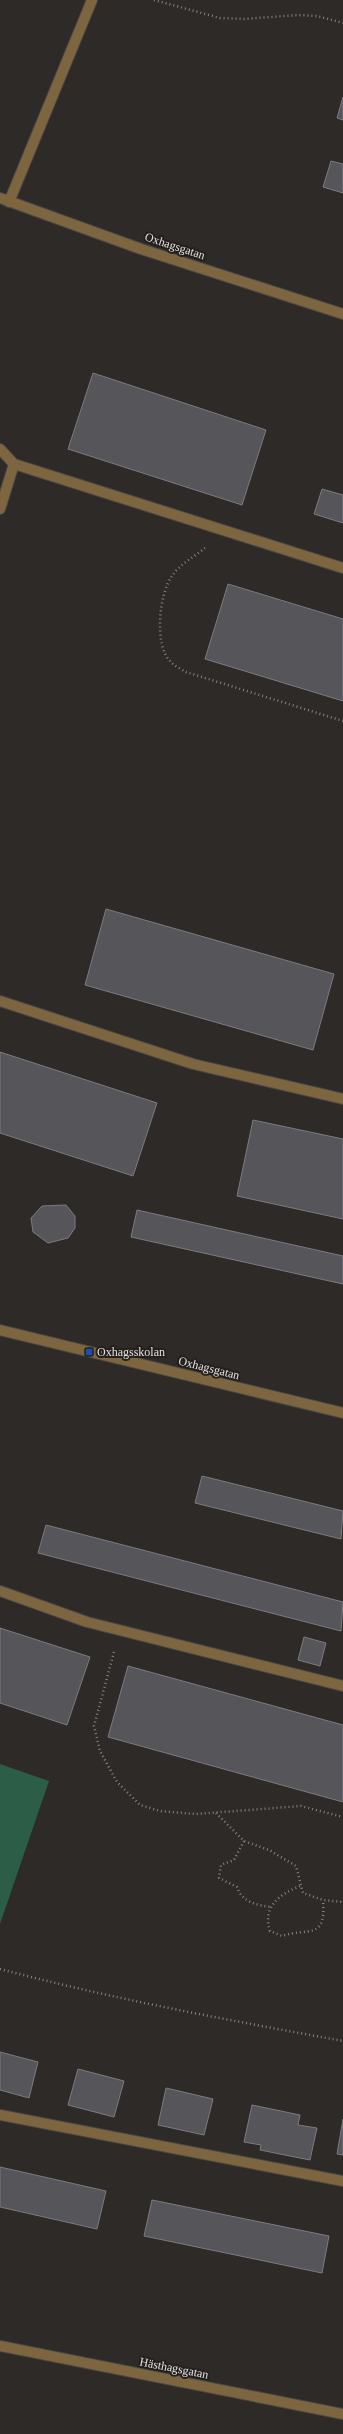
<svg xmlns="http://www.w3.org/2000/svg" width="343" height="2434" viewBox="0 0 343 2434" font-family="'Times New Roman',serif">
<style>
.green{fill:#2b5d47}
.building{fill:#55555a;stroke:#7c7b81}
.lines{fill:none;stroke-linecap:round;stroke-linejoin:round}
.minor-casing{stroke:#4b4744;stroke-width:12}
.path{stroke:#868280;stroke-width:2.5;stroke-dasharray:1 3;stroke-linecap:butt}
.minor{stroke:#7d6540;stroke-width:10}
.transit-dot{fill:#1a4fb4;stroke:#24201d;stroke-width:1.5}
.labels{text-anchor:middle;stroke-width:4;stroke-linejoin:round;paint-order:stroke}
.street-label{font-size:12px;fill:#e3e0de;stroke:#24201d}
.poi-label{font-size:12px;fill:#e3e0de;stroke:#24201d;text-anchor:start}
</style>
<rect width="100%" height="100%" fill="#2e2a27"/>
<!-- green -->
<path class="green" d="M0,1764l49,17 -49,143z"/>
<!-- building -->
<path class="building" d="M343,97v23l-6,-2z
M331,161l12,3v29l-20,-6z
M93,373l173,57 -24,75 -174,-56z
M322,489l21,6v28l-29,-9z
M228,584l115,35v82l-138,-42z
M106,909l228,65 -21,76 -228,-65z
M0,1052l157,51 -24,73 -133,-43z
M253,1120l90,19v80l-106,-23z
M66,1205l9,11v12l-7,10 -20,5 -15,-11 -2,-14 11,-12z
M137,1210l206,46v28l-212,-47z
M202,1476l141,35 -2,28 -146,-36z
M46,1525l297,77 -2,29 -303,-78z
M0,1628l90,29 -23,68 -67,-22z
M304,1637l22,6 -6,23 -22,-6z
M128,1666l215,59v77l-235,-65z
M0,2052l38,10 -9,36 -29,-8z
M78,2069l46,12 -10,36 -46,-12z
M166,2088l47,11 -9,36 -46,-10z
M252,2105l48,10 -2,10 19,3 -7,32 -50,-10 1,-5 -17,-3z
M343,2119v36l-6,-1z
M0,2167l106,24 -9,38 -97,-22z
M152,2200l177,36 -7,37 -178,-37z"/>
<g class="lines">
<defs>
<path id="minor" d="M0,198l141,51 202,65
M9,202l83,-202
M0,449l14,15 329,104
M0,509l14,-45
M0,1001l193,63 150,35
M0,1330l343,83
M0,1591l87,31 256,64
M0,2115l343,66
M0,2346l343,68"/>
</defs>
<!-- minor casing -->
<use href="#minor" class="minor-casing"/>
<!-- path -->
<path class="path" d="M154,0l66,18 24,1 54,-4 19,1 26,7
M205,548c-10,8 -26,17 -33,28 -13,18 -18,69 -2,85 4,5 11,8 16,11l157,49
M114,1652l-20,74 6,25 17,31 23,23 20,6 36,3 105,-8 42,11
M216,1813l28,28 25,9 27,16 7,27 20,7 20,2
M244,1841l-10,19 -13,5 -2,13 18,9c5,15 19,18 34,20
M300,1886c-20,8 -38,21 -30,45l12,5c27,-9 44,5 41,-36
M0,1969c113,30 228,51 343,72"/>
<!-- minor -->
<use href="#minor" class="minor"/>
</g>
<!-- markers -->
<rect class="transit-dot" x="85" y="1348" width="8" height="8" rx="2"/>
<g class="labels">
<!-- street labels -->
<g class="street-label">
<text transform="translate(175 246) rotate(18)" y="4">Oxhagsgatan</text>
<text transform="translate(209 1368) rotate(14)" y="4">Oxhagsgatan</text>
<text transform="translate(174 2368) rotate(11)" y="4">Hästhagsgatan</text>
</g>
<!-- poi labels -->
<g class="poi-label">
<text x="97" y="1356">Oxhagsskolan</text>
</g>
</g>
</svg>
